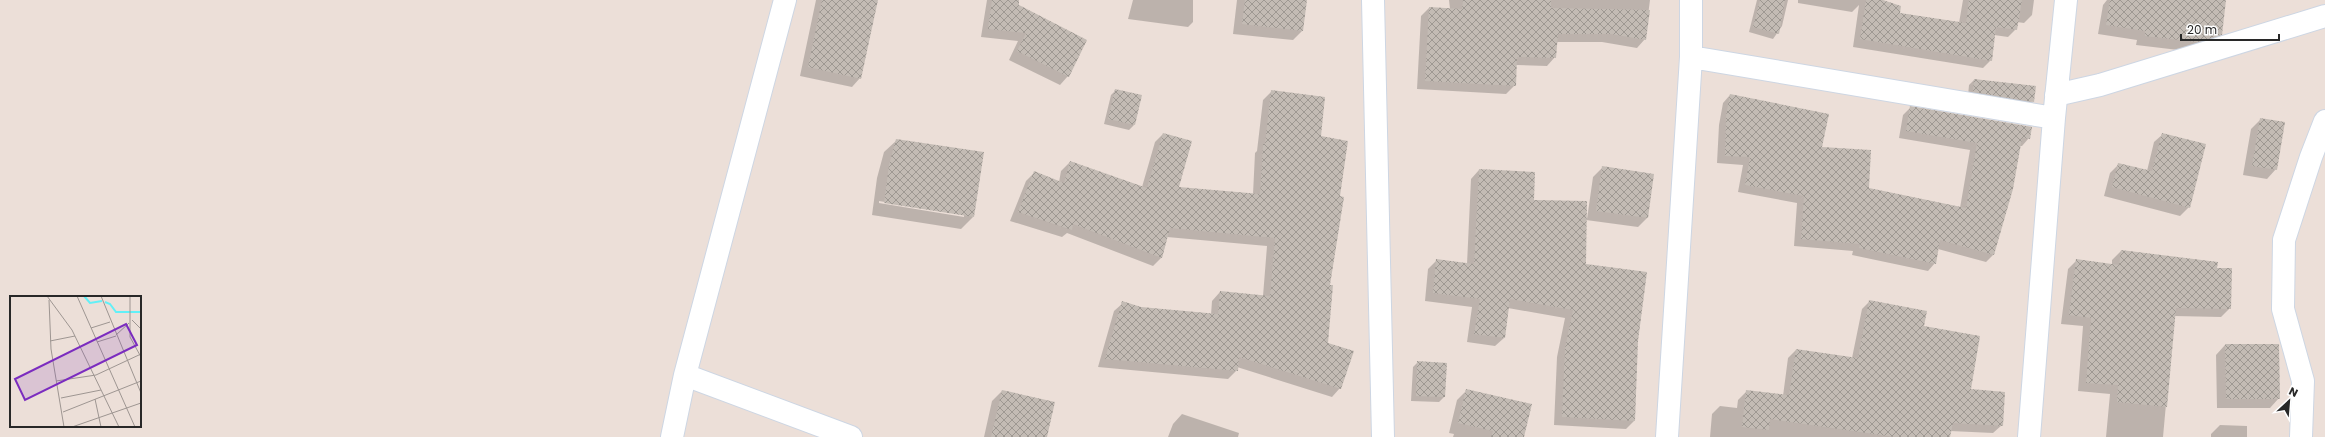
<svg xmlns="http://www.w3.org/2000/svg" width="2325" height="437" viewBox="0 0 2325 437" font-family="Poppins,sans-serif">
<style>
.shadow{fill:#0003;fill-rule:evenodd}
.building{fill:url(#building-cross-hatch)}
.lines{fill:none;stroke-linecap:round;stroke-linejoin:round}
.street-casing{stroke:#cdd6e3;stroke-width:24}
.secondary-casing{stroke:#cdd6e3;stroke-width:24}
.street{stroke:#fff;stroke-width:22}
.secondary{stroke:#fff;stroke-width:22}
.inset-river{fill:none;stroke:#62f0f7;stroke-width:2}
.inset-road{fill:none;stroke:#9e9692;stroke-width:1}
.view{fill:#7b2cbf;fill-opacity:0.15;stroke:#7b2cbf;stroke-width:2}
.inset-edge{fill:none;stroke:#282828;stroke-width:2}
</style>
<defs>
<pattern id="building-cross-hatch" width="8" height="8" patternUnits="userSpaceOnUse"><rect width="8" height="8" fill="#c3bbb4"/><path d="M0 0l8 8M0 8l8-8" fill="none" stroke="#9e9892"/></pattern>
</defs>
<rect width="100%" height="100%" fill="#ecdfd8"/>
<!-- shadow -->
<path class="shadow" d="M816,0h61l-17,78 -8,9 -52,-11z
M987,0h19l80,40 -18,36 -8,9 -51,-25 9,-19 -37,-4z
M1133,0h60v22l-5,5 -60,-8z
M1237,0h69l-4,31 -9,9 -60,-6z
M1449,0h201l-5,39 -8,9 -35,-6h-46l-1,15 -8,9 -31,-1 -1,20 -9,9 -89,-5 4,-73 8,-8 21,1z
M1757,0h31l-6,26 -9,13 -24,-7z
M1798,0h82l18,13 61,10 4,-23h71l-2,15 -8,8 -7,-1 -1,7 -8,8 -14,-2 -3,25 -8,8 -130,-21 6,-42 -7,7 -54,-9z
M2107,0h118l-4,34 -9,9 -25,8 -51,-6 1,-5 -39,-6 5,-29z
M1974,80l59,22 -5,5 -60,-11 1,-11z
M1116,90l18,35 -5,5 -25,-6 7,-29z
M1272,91l48,46 18,60 -9,89 -2,57 13,45 -8,9 -95,-30v3l-9,9 -130,-12 16,-56 9,-8 18,5 70,7 1,-14 8,-9 43,4 4,-50 -100,-9 -5,20 -9,9 -86,-33 -5,4 -52,-16 16,-40 8,-8 25,9 2,-11 9,-9 72,25 13,-45 8,-8 15,54 75,6 2,-41 2,-2 6,-51z
M1730,95l91,53 47,41 92,19 10,-58 -71,-12 4,-23 7,-7 119,30 -7,8h-3l-7,43 -19,66 -7,7 -48,-13 -3,14 -7,8 -76,-16 1,-4 -59,-5 3,-43 -59,-11 5,-27 -26,-2 2,-38 4,-22z
M2261,119l15,50 -9,10 -24,-4 8,-46z
M2163,134l26,73 -9,9 -76,-20 6,-23 9,-9 28,7 7,-29z
M897,140l76,77 -12,12 -89,-14 5,-37 7,-26zM879,201l85,14v2l-85,-14z
M1603,167l44,51 -9,9 -52,-7 -1,45 52,76 -3,80 -8,8 -72,-4 3,-68 8,-39 -57,-10 -4,30 -9,8 -28,-4 5,-35 -47,-6 3,-32 9,-9 30,4 4,-85 8,-9 54,31 54,18 6,-42z
M2121,251l95,18 14,39 -9,9 -47,-1 -11,121h-57l4,-43 -32,-3 5,-65 -22,-2 7,-55 9,-9 35,5v-5z
M1870,301l53,26 47,63 32,35 -9,8 -43,-2 -1,6h-239l2,-23 8,-8 17,2 1,-8 8,-8 37,4 5,-38 8,-8 56,8 10,-49z
M2225,345l54,53 -9,10h-53l-1,-53z
M1418,362l26,35 -5,5 -28,-1 2,-34z
M1467,390l56,47h-70l1,-3 -5,-1 8,-33z
M1002,391l44,46h-62l8,-36z
M1182,414l57,19 -1,4h-70l5,-13z
M2220,425l27,1v11h-36v-3z"/>
<!-- building -->
<path class="building" d="M822,0h56l-17,79 -53,-12z
M992,0h27v5l68,35 -18,37 -52,-26 9,-18 -38,-4z
M1245,0h62l-4,31 -61,-7z
M1463,0h88v8l99,2 -4,30 -35,-6h-53l-2,24 -39,-1 -1,29 -91,-5 4,-74 33,2z
M1760,0h25l-6,34 -26,-7z
M1866,0h17l18,6 -1,7 66,10 3,-23h53l-5,30 -21,-3 -4,34 -132,-22z
M2110,0h116l-4,35 -25,7 -52,-6v-5l-39,-6z
M1974,79l62,7 -2,16 -61,-10z
M1115,89l27,6 -7,30 -27,-6z
M1271,90l54,7 -4,39 27,5 -8,55 4,1 -14,88h3l-5,58 26,8 -13,38 -102,-32 -1,14 -133,-12 17,-58 19,6 77,7 2,-23 50,5 5,-58 -105,-10 -8,30 -89,-34 -1,6 -54,-18 16,-41 30,12 6,-22 77,27 16,-55 29,8 -13,46 81,7 3,-50h2z
M1730,94l99,20 -7,33 49,3 -2,38 97,20 11,-65 -71,-12 4,-25 122,21 -2,12 -8,-1 -9,51 -19,66 -54,-15 -4,24 -77,-16 1,-4 -59,-5 3,-43 -59,-11 5,-28 -25,-1 1,-40z
M2260,118l25,4 -8,48 -25,-4z
M2162,133l44,11 -16,64 -78,-21 6,-24 34,8z
M896,139l88,13 -10,65 -90,-14 5,-38z
M1602,166l52,8 -6,44 -52,-7z
M1479,169l56,3 -1,28 53,1 -1,63 61,8 -9,69 -3,80 -73,-4 3,-69 8,-38 -63,-11 -5,39 -31,-4 6,-35 -47,-6 3,-34 38,5z
M2121,250l97,12 -1,6h15l-1,41 -55,-1 -9,99 -50,-5 1,-17 -32,-2 5,-65 -22,-3 7,-56 43,6z
M1869,300l58,11 -3,15 56,10 -9,53 34,3 -2,34 -50,-3 -3,14h-55l-125,-18 -1,11 -27,-3 4,-37 43,5 7,-46 62,9z
M2225,344h54l1,55h-54z
M1417,361l30,2 -2,34 -29,-1z
M1466,389l66,15 -8,33h-33l2,-6 -35,-8z
M1002,390l53,12 -8,35h-56z"/>
<g class="lines">
<defs>
<path id="street" d="M1691,57l363,61
M2056,95l44,-10 225,-69
M685,375l166,62
M672,437l13,-62 100,-375
M1667,437l24,-380v-57
M2029,437l25,-319 12,-118
M2301,437l2,-56 -20,-72 1,-69 27,-83 14,-36"/>
<path id="secondary" d="M1373,0l10,437"/>
</defs>
<!-- street casing -->
<use href="#street" class="street-casing"/>
<!-- secondary casing -->
<use href="#secondary" class="secondary-casing"/>
<!-- street -->
<use href="#street" class="street"/>
<!-- secondary -->
<use href="#secondary" class="secondary"/>
</g>
<!-- overview -->
<g transform="translate(10 296)">
<rect width="131" height="131" fill="#ecdfd8"/>
<path class="inset-river" d="M74,0l6,7 12,-2M95,6l5,2 6,8h25"/>
<path class="inset-road" d="M37,0l25,34 47,97M67,0l58,131M91,0l40,97M120,0v41l11,20M39,4l2,49 13,78M122,24l9,9M81,32l19,-6M106,39l13,-12M40,45l25,-5M87,46l19,-6M46,85l40,-6 45,-21M51,102l40,-8M85,103l6,28M53,116l78,-31M62,131l69,-24"/>
<path class="view" d="M116,28l11,21 -112,55 -10,-21z"/>
<rect width="131" height="131" class="inset-edge"/>
</g>
<!-- north arrow -->
<g transform="translate(2289 401) rotate(26)" stroke="#ffffff" stroke-width="3" paint-order="stroke">
<path d="M0-3L7 15L0 10L-7 15Z" fill="#282828"/>
<text y="-6" font-size="11" font-weight="bold" text-anchor="middle" fill="#282828">N</text>
</g>
<!-- scale -->
<path d="M2181 34v6h98v-6" fill="none" stroke="#282828" stroke-width="2"/>
<text x="2187" y="34" font-size="12" fill="#282828" stroke="#ffffff" stroke-width="3" paint-order="stroke">20 m</text>
</svg>
